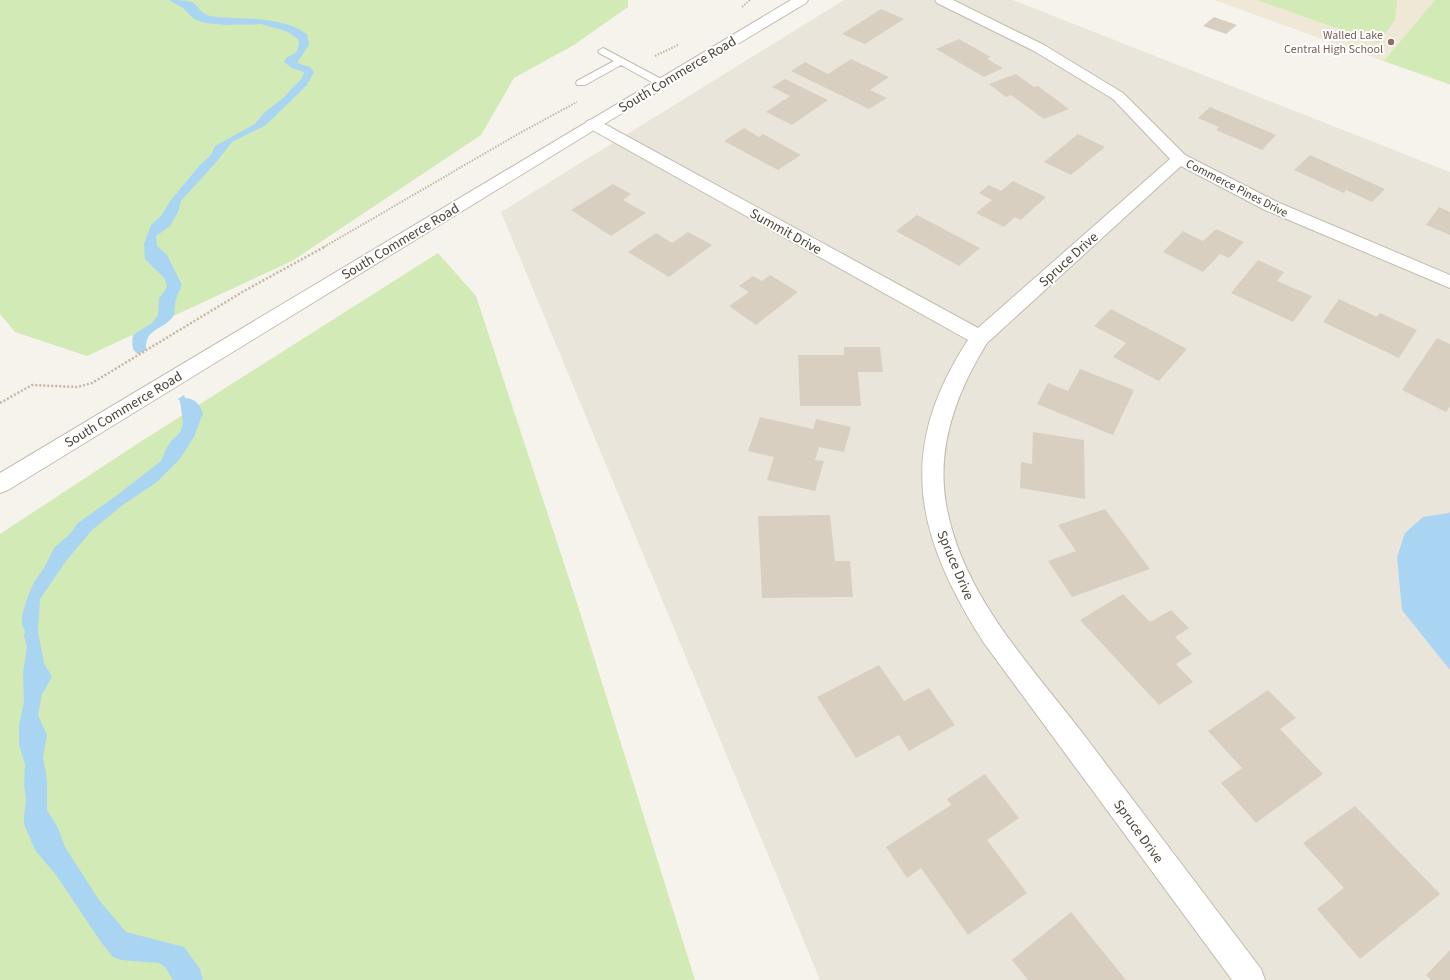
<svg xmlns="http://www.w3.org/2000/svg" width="1450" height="980" viewBox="0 0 1450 980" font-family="'Source Sans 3',sans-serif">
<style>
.residential{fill:#eae5da}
.education{fill:#efe8d6}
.green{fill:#d2eab5}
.water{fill:#a9d4f2}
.building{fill:#d8cfc1}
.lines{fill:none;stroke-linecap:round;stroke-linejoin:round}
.service-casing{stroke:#c2bbae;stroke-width:2}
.minor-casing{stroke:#c2bbae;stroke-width:2}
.tertiary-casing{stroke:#c2bbae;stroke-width:2}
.path-far1{stroke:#c4b79f;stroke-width:2;stroke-dasharray:1.5 1.5;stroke-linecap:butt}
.path{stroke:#c4b79f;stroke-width:2.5;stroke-dasharray:2 2;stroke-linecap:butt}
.service{fill:#fff;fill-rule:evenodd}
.minor{fill:#fff;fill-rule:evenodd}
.tertiary{fill:#fff;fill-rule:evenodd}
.education-dot{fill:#8d6e63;stroke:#fff;stroke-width:1.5}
.labels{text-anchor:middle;stroke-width:4;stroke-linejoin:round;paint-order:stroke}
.far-education-label{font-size:12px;fill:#785e54;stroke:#fff;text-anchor:end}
.far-street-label{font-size:12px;fill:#4b4439;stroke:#fff}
.street-label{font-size:14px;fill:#4b4439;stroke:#fff}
</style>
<rect width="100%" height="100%" fill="#f6f3ec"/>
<!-- residential -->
<path class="residential" d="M844,0h169l437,172v808h-630l-319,-768z"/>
<!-- education -->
<path class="education" d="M1214,0h236v85z"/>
<!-- green -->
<path class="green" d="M0,0h628v7l-54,38 -60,33 -33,57 -189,126 -205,95 -72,-24 -15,-18z
M1257,0h140l-2,20 -17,23z
M1435,0h15v84l-66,-23z
M438,253l38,43 102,310 117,374h-695v-446l137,-90z"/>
<!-- water -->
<path class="water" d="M169,0c9,0 18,0 25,3 6,6 7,10 16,13 7,2 15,1 22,2 25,1 54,1 75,16l2,11 -12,18 13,4 4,5 -7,13 -41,40 -34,17 -15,19 -36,40 -3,11 -8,14 -14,10 1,10 10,9 15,30c-2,5 -5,10 -6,15 -2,6 0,13 -4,18 -11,13 -27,10 -26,32l-8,4c-7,-4 -6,-12 -5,-19l19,-12 6,-8 1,-17 5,-6 3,-6 -2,-7 -20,-20 -1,-15 7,-19 10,-9 10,-16 29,-35 11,-10 4,-9 40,-22 9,-11 19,-15 19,-20 2,-6 -12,-4 -8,-6 2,-4 11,-6 2,-9 -1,-4 -10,-7 -9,-3 -18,-5 -34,1 -22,-2 -11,-4 -11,-11z
M184,395l1,3c11,1 14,6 18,15l-9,24 -15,23 -22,22 -33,22 -32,26 -26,31 -26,38 -2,33 6,31 8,14 -10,17 -4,21 9,20 -4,22 4,23v30l11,18 7,19 34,53 27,32 58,15 16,22 3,11h-30l-8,-13 -6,-4 -38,-3 -8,-3 -12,-15 -45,-67 -21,-25 -11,-26v-7l2,-18 -2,-14 1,-21 -6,-19v-19l5,-25 -1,-28 4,-27 -3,-10 1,-6 -3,-4v-10l4,-14 7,-18 12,-18 9,-18 16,-14 8,-11 38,-27 45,-35 6,-14 5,-7 8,-7 3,-10 -3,-22 -2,-2z
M1450,512v158l-48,-60 -5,-53 8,-24 18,-16 26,-4z"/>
<!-- building -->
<path class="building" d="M881,9l23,10 -39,25 -23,-10z
M1214,17l23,8 -11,9 -23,-8z
M959,39l32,18 -4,2 16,9 -19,9 -48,-28z
M851,59l38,18 -19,13 17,8 -18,11 -78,-38 14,-9 23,12z
M1016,74l18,13 4,-1 31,23 -25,10 -33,-24 -5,2 -17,-13z
M785,79l43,21 -36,25 -26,-13 24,-16 -18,-9z
M1210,107l66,28 -14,15 -46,-20 3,-3 -21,-9z
M744,128l15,9 4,-3 38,21 -23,15 -54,-29z
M1078,134l27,13 -34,28 -27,-13z
M1310,155l75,34 -13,13 -26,-12 -2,3 -50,-23z
M1013,181l33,16 -25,23 -6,-3 -11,10 -28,-14 16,-13 -13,-7 10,-8 12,6z
M613,184l18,10 -8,6 23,13 -35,23 -40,-26z
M1439,207l11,5v23l-24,-10z
M917,215l63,33 -21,18 -63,-35z
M1216,229l28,13 -15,16 -9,-4 -17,18 -40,-20 20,-21 20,10z
M688,232l24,13 -43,32 -41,-25 28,-19 16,10z
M1258,260l26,12 -7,9 35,15 -19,26 -62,-29z
M770,275l28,17 -42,33 -27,-19 20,-14 -10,-6 14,-10 9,5z
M1339,299l38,18 3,-4 37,17 -18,28 -76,-36z
M1111,309l76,40 -28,32 -46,-24 13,-14 -32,-17z
M1437,338l13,6v62l-4,6 -44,-22z
M844,347h36l3,25h-25l3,34h-61l-2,-51h46z
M1080,369l54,21 -21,45 -76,-31 11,-21 20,8z
M760,417l53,12 3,-10 35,8 -7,25 -25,-5 -4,13 9,1 -9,30 -48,-11 7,-23 -26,-6z
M1033,432l51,8 1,59 -65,-11 1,-26 11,2z
M1105,509l45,60 -78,28 -24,-36 28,-10 -18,-26z
M830,515l5,46h15l3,36 -91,1 -4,-82z
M1123,594l27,28 21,-12 18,18 -14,9 17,17 -16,10 17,18 -34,23 -79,-85z
M879,665l25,36 25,-13 26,37 -46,26 -10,-16 -43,23 -39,-61z
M1268,690l28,28 -16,11 43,45 -67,49 -35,-40 21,-15 -34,-37z
M985,774l34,44 -32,22 40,53 -59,42 -47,-67 -14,10 -21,-31 65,-42 -4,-6z
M1355,806l85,88 -80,65 -43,-50 27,-21 -41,-45z
M1071,912l55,68h-98l-16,-20z
M1450,950v30h-19l-5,-5z"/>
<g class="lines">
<defs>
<path id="service" d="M603,48l62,33 1,2 -1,2h-8l-36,-20 -36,20h-8l-1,-2 1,-2 37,-20 -15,-8 -1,-2z"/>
<path id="minor" d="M935,0h18l91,45 79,48 62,62 92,47 173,73v13l-185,-78 -84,-44 -194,177c-30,48 -51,104 -41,161 16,93 87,163 141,235 58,77 116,153 174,230l4,11h-33l-248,-337c-68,-107 -89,-191 -16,-303l-381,-213 -2,-3 2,-3 6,-2 6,2 379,207 192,-169 -57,-60 -79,-48 -97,-48z"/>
<path id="tertiary" d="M791,0h17l-2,3 -207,124 -591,363 -8,3v-20z"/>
</defs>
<!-- service casing -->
<use href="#service" class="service-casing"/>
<!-- minor casing -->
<use href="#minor" class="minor-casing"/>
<!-- tertiary casing -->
<use href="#tertiary" class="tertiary-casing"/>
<!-- path-far1 -->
<path class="path-far1" d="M742,7l8,-7
M655,56l23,-11
M324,247l194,-113 59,-32"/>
<!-- path -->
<path class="path" d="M0,403l32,-18 45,2 15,-4 152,-92 82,-45"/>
<!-- service -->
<use href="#service" class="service"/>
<!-- minor -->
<use href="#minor" class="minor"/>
<!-- tertiary -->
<use href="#tertiary" class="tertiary"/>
</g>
<!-- markers -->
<circle class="education-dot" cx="1391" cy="42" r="4"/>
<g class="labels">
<!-- far-education labels -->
<g class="far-education-label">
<text x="1383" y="39">Walled Lake<tspan x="1383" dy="14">Central High School</tspan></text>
</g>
<!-- far-street labels -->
<g class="far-street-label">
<text transform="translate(1237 188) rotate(27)" y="4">Commerce Pines Drive</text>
</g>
<!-- street labels -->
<g class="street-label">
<text transform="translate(677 74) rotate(-31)" y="5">South Commerce Road</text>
<text transform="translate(786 231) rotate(29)" y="5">Summit Drive</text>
<text transform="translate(400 241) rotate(-31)" y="5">South Commerce Road</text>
<text transform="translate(1068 259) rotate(-42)" y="5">Spruce Drive</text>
<text transform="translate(123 409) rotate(-31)" y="5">South Commerce Road</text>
<text transform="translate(956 565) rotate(67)" y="5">Spruce Drive</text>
<text transform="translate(1139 831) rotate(54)" y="5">Spruce Drive</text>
</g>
</g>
</svg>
